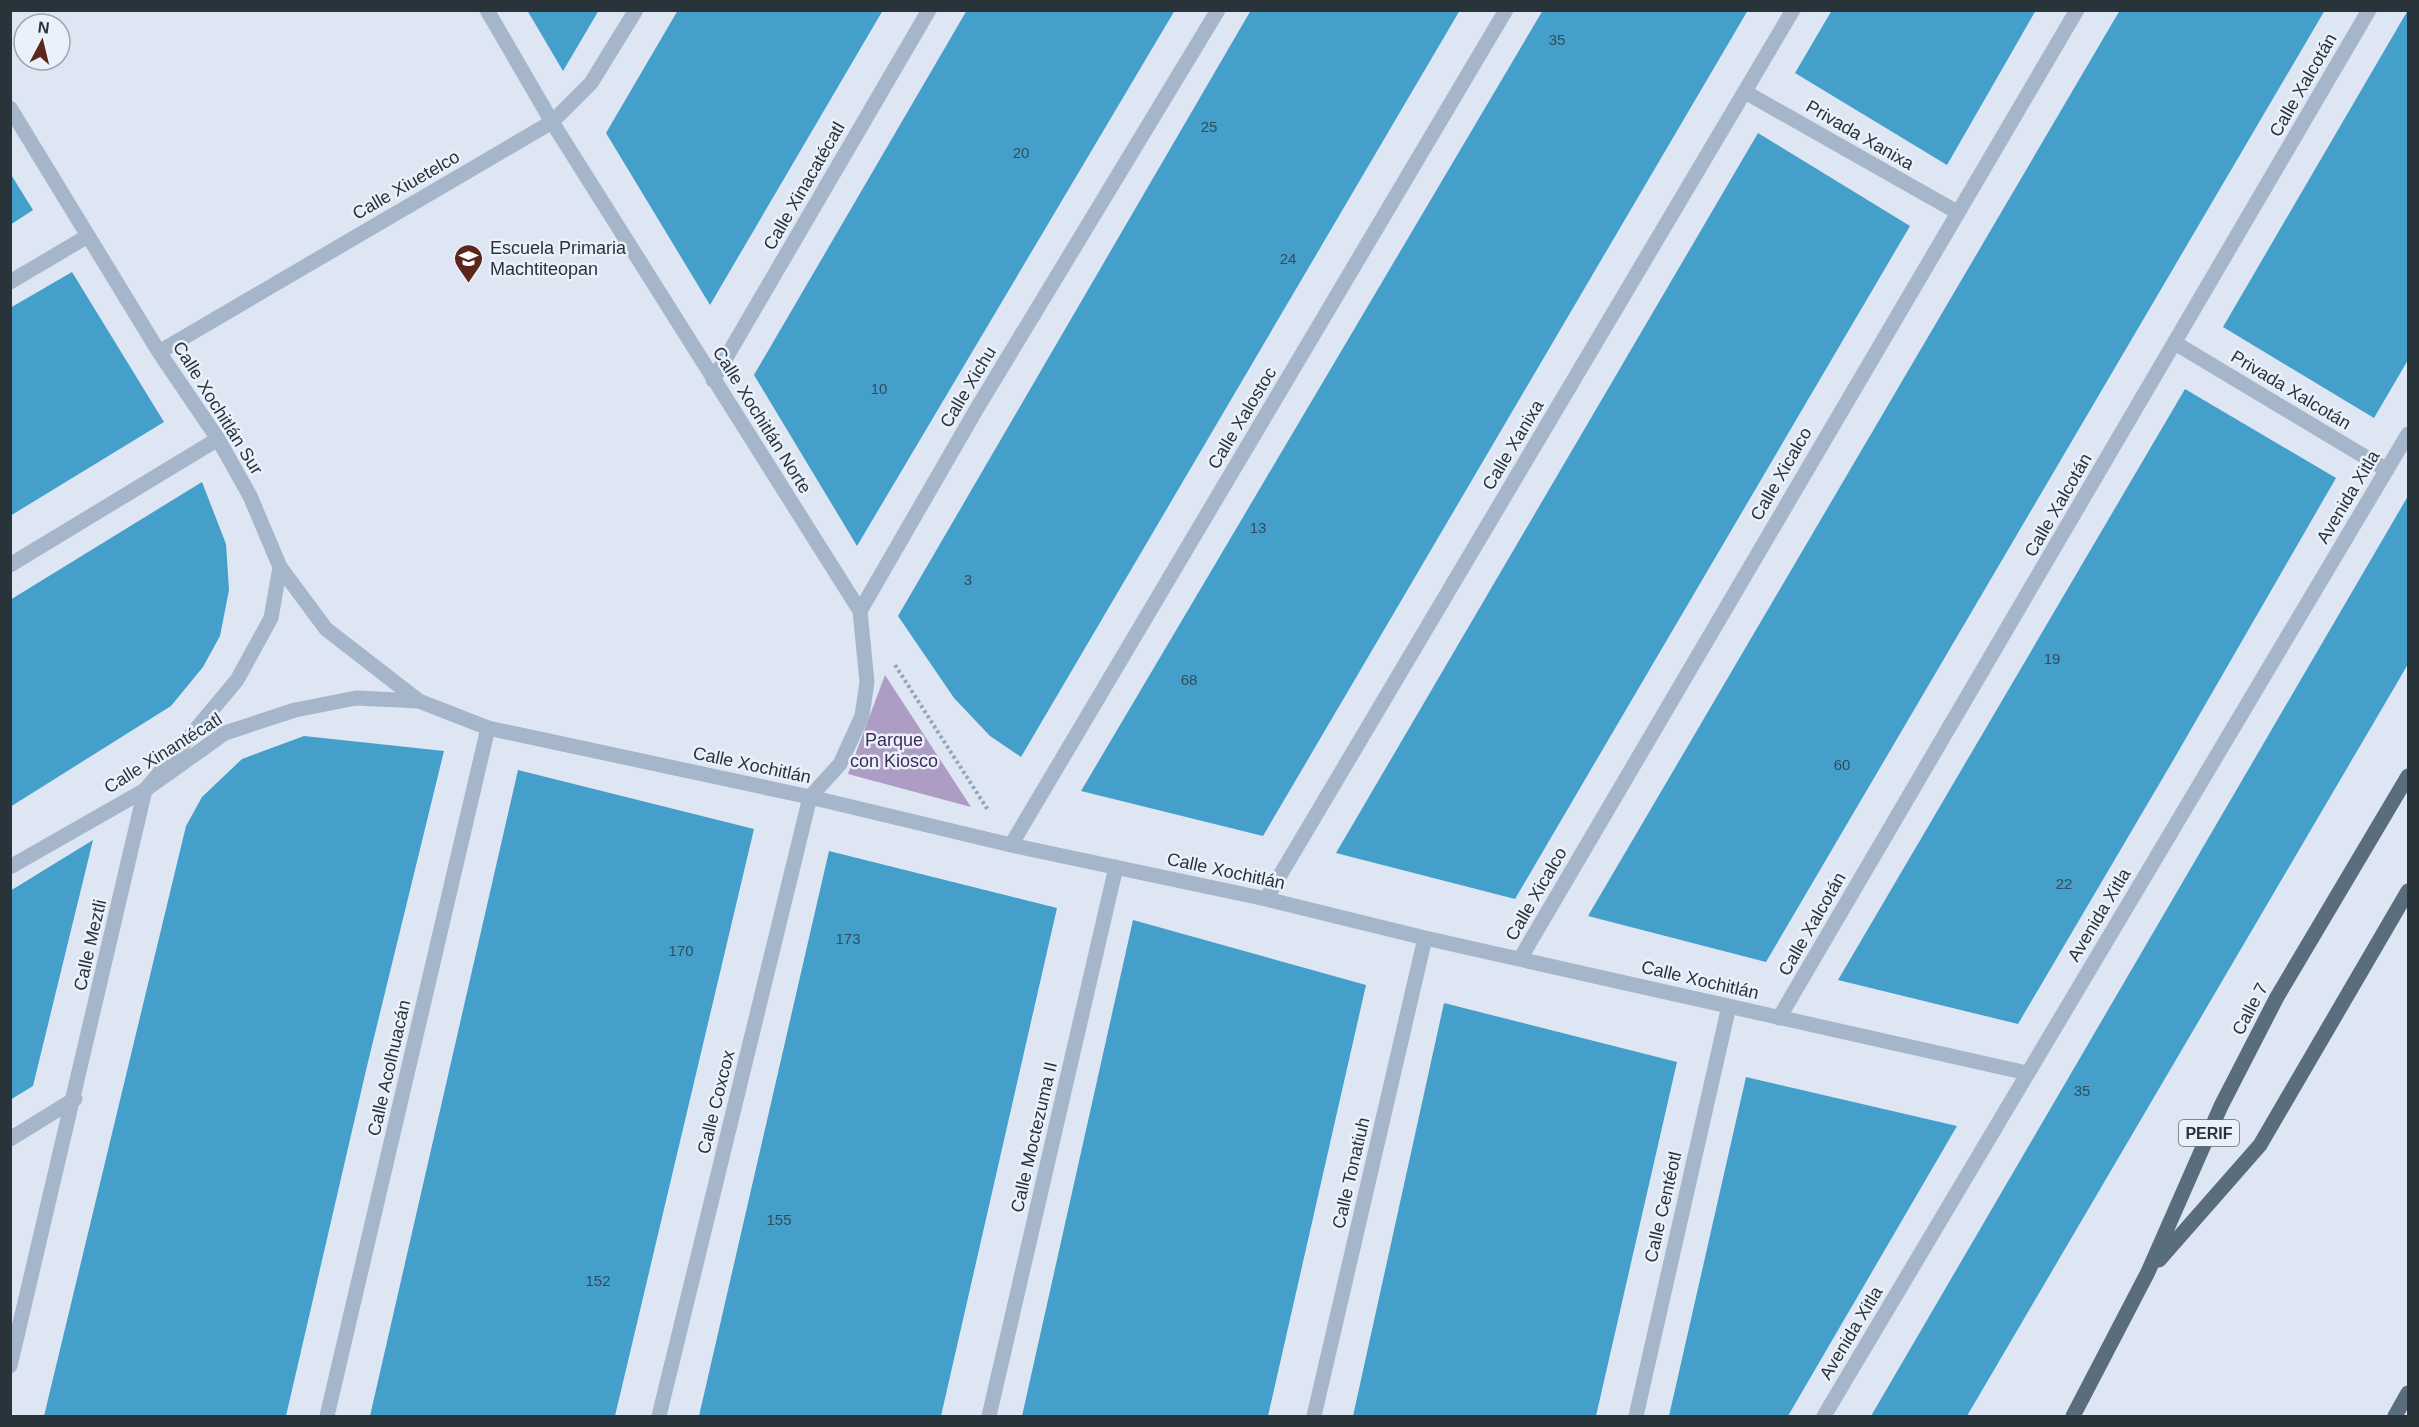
<svg xmlns="http://www.w3.org/2000/svg" width="2419" height="1427" viewBox="0 0 2419 1427" font-family="Arial,sans-serif">
<style>
.green{fill:#ad9dc4}
.building{fill:#449fcb}
.lines{fill:none;stroke-linecap:round;stroke-linejoin:round}
.path{stroke:#93a5b9;stroke-width:4;stroke-dasharray:3 3;stroke-linecap:butt}
.minor{stroke:#a6b6ca;stroke-width:15}
.major{stroke:#5a6d7c;stroke-width:15}
.labels{text-anchor:middle;stroke-width:5;stroke-linejoin:round;paint-order:stroke}
.number-label{font-size:15px;fill:#304e5e}
.shield{fill:#ebf1fb;stroke:#636c74;stroke-width:1.5}
.shield-label{font-size:16px;font-weight:bold;fill:#29333a}
.street-label{font-size:18px;fill:#29333a;stroke:#ebf1fb}
.poi-label{font-size:18px;fill:#29333a;stroke:#ebf1fb;text-anchor:start}
.park-label{font-size:18px;fill:#402b59;stroke:#ebf1fb}
</style>
<rect width="100%" height="100%" fill="#dee6f4"/>
<!-- green -->
<path class="green" d="M885,675l86,132 -123,-33z"/>
<!-- building -->
<path class="building" d="M527,10h72l-36,61z
M678,10h205l-173,295 -104,-172z
M967,10h208l-318,536 -103,-171z
M1251,10h209l-439,747 -31,-21 -36,-38 -56,-82z
M1543,10h205l-485,826 -182,-45z
M1832,10h204l-89,155 -152,-92z
M2120,10h205l-559,952 -178,-46z
M2408,10v350l-34,58 -151,-91z
M1758,133l152,93 -310,528 -85,145 -179,-46z
M10,173l23,37 -23,15z
M72,272l92,150 -154,94v-208z
M2185,389l151,89 -165,286 -153,260 -180,-44z
M202,482l24,62 3,46 -9,46 -17,31 -32,39 -161,101v-207z
M2408,496v168l-11,19 -430,733h-96z
M304,736l140,15 -77,315 -81,350h-242l142,-590 16,-29 40,-38z
M518,770l236,59 -139,587h-245z
M93,840l-60,246 -23,14v-209z
M829,851l228,57 -116,508h-242z
M1133,920l233,65 -98,431h-246z
M1444,1003l233,59 -81,354h-243z
M1746,1077l211,49 -169,290h-119z"/>
<g class="lines">
<!-- path -->
<path class="path" d="M895,665l93,145"/>
<!-- minor -->
<path class="minor" d="M487,10l65,112 308,489
M1745,92l212,120
M10,108l149,244 59,87 32,57 30,71 46,62 93,72 69,27 322,69 201,48 255,54 159,39 602,135
M10,282l78,-46
M2175,343l212,127
M159,352l393,-230 39,-39 45,-73
M713,380l216,-370
M10,565l208,-126
M1011,845l495,-835
M10,867l135,-77 80,-57 70,-23 61,-12 63,3
M1266,899l527,-889
M1520,959l557,-949
M1779,1018l590,-1008
M10,1139l65,-40
M10,1366l135,-576 92,-110 34,-62 9,-51
M327,1416l161,-688
M659,1416l151,-619 30,-33 22,-48 5,-34 -7,-71 116,-201 242,-400
M989,1416l127,-549
M1314,1416l111,-478
M1636,1416l93,-410
M1824,1416l584,-982"/>
<!-- major -->
<path class="major" d="M2159,1260l101,-115 148,-254
M2073,1416l75,-144 73,-166 56,-109 131,-221
M2395,1416l13,-23"/>
</g>
<!-- icons -->
<defs>
<symbol id="school-pin" viewBox="-11 -11 22 30"><path d="M0 17L-7.5 6A9.5 9.5 0 1 1 7.5 6Z" fill="#5d261c" stroke="#ebf1fb"/><path d="M0-5L7-2L0 1L-7-2ZM-4 1L0 2.5L4 1V4Q0 6-4 4Z" fill="#fff"/></symbol>
</defs>
<g fill-rule="evenodd">
<use href="#school-pin" x="452" y="242" width="33" height="45"/>
</g>
<g class="labels">
<!-- number labels -->
<g class="number-label">
<text x="1557" y="45">35</text>
<text x="1209" y="132">25</text>
<text x="1021" y="158">20</text>
<text x="1288" y="264">24</text>
<text x="879" y="394">10</text>
<text x="1258" y="533">13</text>
<text x="968" y="585">3</text>
<text x="2052" y="664">19</text>
<text x="1189" y="685">68</text>
<text x="1842" y="770">60</text>
<text x="2064" y="889">22</text>
<text x="848" y="944">173</text>
<text x="681" y="956">170</text>
<text x="2082" y="1096">35</text>
<text x="779" y="1225">155</text>
<text x="598" y="1286">152</text>
</g>
<!-- shield labels -->
<rect class="shield" x="2179" y="1120" width="60" height="26" rx="4.5"/>
<g class="shield-label">
<text x="2209" y="1139">PERIF</text>
</g>
<!-- street labels -->
<g class="street-label">
<text transform="translate(2303 85) rotate(-60)" y="6">Calle Xalcotán</text>
<text transform="translate(1860 135) rotate(30)" y="6">Privada Xanixa</text>
<text transform="translate(406 185) rotate(-30)" y="6">Calle Xiuetelco</text>
<text transform="translate(804 186) rotate(-60)" y="6">Calle Xinacatécatl</text>
<text transform="translate(968 387) rotate(-59)" y="6">Calle Xichu</text>
<text transform="translate(2291 390) rotate(31)" y="6">Privada Xalcotán</text>
<text transform="translate(218 408) rotate(58)" y="6">Calle Xochitlán Sur</text>
<text transform="translate(1242 418) rotate(-59)" y="6">Calle Xalostoc</text>
<text transform="translate(762 420) rotate(58)" y="6">Calle Xochitlán Norte</text>
<text transform="translate(1513 445) rotate(-59)" y="6">Calle Xanixa</text>
<text transform="translate(1781 474) rotate(-60)" y="6">Calle Xicalco</text>
<text transform="translate(2348 497) rotate(-59)" y="6">Avenida Xitla</text>
<text transform="translate(2058 505) rotate(-60)" y="6">Calle Xalcotán</text>
<text transform="translate(163 753) rotate(-32)" y="6">Calle Xinantécatl</text>
<text transform="translate(752 765) rotate(12)" y="6">Calle Xochitlán</text>
<text transform="translate(1226 871) rotate(12)" y="6">Calle Xochitlán</text>
<text transform="translate(1536 894) rotate(-60)" y="6">Calle Xicalco</text>
<text transform="translate(2099 915) rotate(-59)" y="6">Avenida Xitla</text>
<text transform="translate(1812 924) rotate(-60)" y="6">Calle Xalcotán</text>
<text transform="translate(90 945) rotate(-77)" y="6">Calle Meztli</text>
<text transform="translate(1700 980) rotate(13)" y="6">Calle Xochitlán</text>
<text transform="translate(2250 1009) rotate(-62)" y="6">Calle 7</text>
<text transform="translate(389 1068) rotate(-77)" y="6">Calle Acolhuacán</text>
<text transform="translate(716 1102) rotate(-76)" y="6">Calle Coxcox</text>
<text transform="translate(1034 1137) rotate(-77)" y="6">Calle Moctezuma II</text>
<text transform="translate(1351 1173) rotate(-77)" y="6">Calle Tonatiuh</text>
<text transform="translate(1663 1207) rotate(-77)" y="6">Calle Centéotl</text>
<text transform="translate(1851 1333) rotate(-59)" y="6">Avenida Xitla</text>
</g>
<!-- poi labels -->
<g class="poi-label">
<text x="490" y="254">Escuela Primaria<tspan x="490" dy="21">Machtiteopan</tspan></text>
</g>
<!-- park labels -->
<g class="park-label">
<text x="894" y="746">Parque<tspan x="894" dy="21">con Kiosco</tspan></text>
</g>
</g>
<!-- border -->
<rect width="2419" height="1427" fill="none" stroke="#29333a" stroke-width="24"/>
<!-- north arrow -->
<g transform="translate(42 42) rotate(7)"><circle r="28" fill="#ebf1fb" stroke="#9da5ae" stroke-width="1.5"/>
<path d="M0-4.5L10 22L0 15L-10 22Z" fill="#5d261c"/>
<text y="-9" font-size="16" font-weight="bold" text-anchor="middle" fill="#29333a">N</text>
</g>
</svg>
